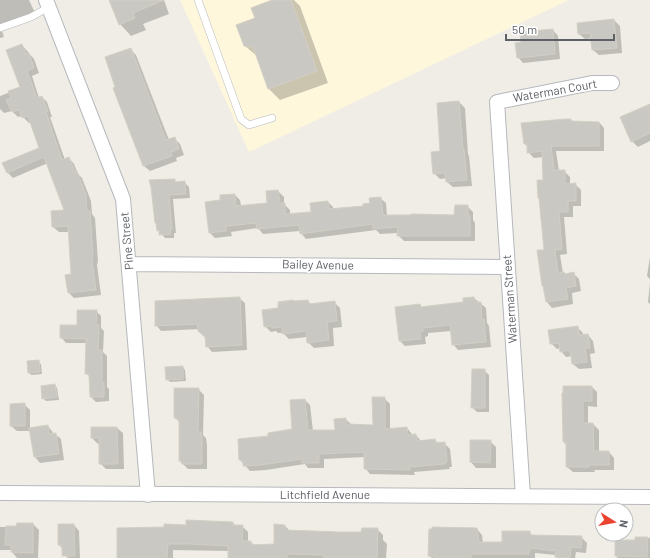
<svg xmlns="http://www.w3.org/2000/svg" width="650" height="558" viewBox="0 0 650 558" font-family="Barlow,sans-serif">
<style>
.commercial{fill:#fef7dc}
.shadow{fill:#0003}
.building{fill:#cac8c3;stroke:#d4cfc4}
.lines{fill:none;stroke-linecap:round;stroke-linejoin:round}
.lane-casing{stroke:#b6b8bc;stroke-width:8}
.street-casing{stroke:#b6b8bc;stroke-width:16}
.lane{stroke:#fff;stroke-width:7}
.street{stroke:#fff;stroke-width:14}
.labels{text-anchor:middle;stroke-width:3.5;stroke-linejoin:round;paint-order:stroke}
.street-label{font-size:12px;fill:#5d6166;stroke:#fff}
</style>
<rect width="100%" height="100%" fill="#efede5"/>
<!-- commercial -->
<path class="commercial" d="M180,0h389l-320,152z"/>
<!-- shadow -->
<path class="shadow" d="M0,0h29l7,15 -35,13 3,9 -4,1z
M113,0h51l5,14 -26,10 3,6 -15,6 -11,-12z
M275,0h19l6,6 28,77 -48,17 -11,-11 -11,-32 -13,-11 11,-27z
M614,20l6,6 2,27 -23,2 -6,-5 -1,-12 -7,1 -6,-5z
M553,30l5,6 2,23 -37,4 -5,-6z
M22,45l12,14 5,14 -7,3 7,22 3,-1 5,5 5,15h-2l15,43 4,-2 5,6 4,10 4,4 9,23 1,13 3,4 3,43 -1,4 4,30 -27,3 -5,-5 3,-18 -3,-43h-10l-6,-5 13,-16 -18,-48 -35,15 -5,-5 -4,-10 36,-15 -9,-26 -2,1 -7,-7 -4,1 -6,-6 -8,2 -4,-4v-13l21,-8z
M130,49l6,6 33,85 5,-2 6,6 4,11 -8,3 1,3 -27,10 -6,-5 -30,-78 3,-1z
M459,102l6,6 3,46 1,2 3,30 -19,1 -6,-5v-4l-7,1 -6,-6z
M650,108v33l-12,6 -6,-6z
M571,120l3,2h25l5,6v23h-48l3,20h5l6,6v7h5l6,6v16h-8v11h-9l3,37 -7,1 3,18 3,1 7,-1 6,6 2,12 -9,2 1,11 -21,4 -5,-6 -2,-15v-36l-4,-51 -2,-2 5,-17 -1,-24 -9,1 -6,-6v-5l-3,-3 -3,-20z
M174,180l3,3 7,-1 5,5 1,11 -17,1 3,34h-2v5h-9l-7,-8 -1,-6z
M278,191l6,6v7l6,6v5l22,-3 16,-10 5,5v3l32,-4 6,-2 9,-6 6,5 1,13h68l12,-10 6,6v8l2,3v18h-71l-6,-6v-2l-18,1 -4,-4 -70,9 -5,-6 -1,-2 -37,3 -5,-6 -27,4 1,4 -17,2 -5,-5 11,-32 14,-6 5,5 1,6 27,-2z
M650,257v22l-3,-3z
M650,283v21l-2,-2z
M239,298l6,5 2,47 -35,2 -5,-6 -1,-8 -7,-7v-2l-38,2 -5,-6z
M474,298l12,10 1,15 2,3 2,21 -33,3 -5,-6 -2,-13 -23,2v3l-3,1 1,7 -21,2 -5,-5 -4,-33 24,-3 3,3 41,-5z
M308,301l4,4 22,-3 6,6 2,19 -9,1 1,18 -20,2 -6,-6 -1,-5 -18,2 -6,-6h-5l-2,-2 -5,1 -6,-6 14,-17 15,-7z
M96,311l5,5v12l3,3 -1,21 4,4v31l2,2v12l-13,1 -5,-5 -1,-20 -4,-4 1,-30h-21l-5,-6 17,-11z
M577,327l6,6v3l5,-1 5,6 2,12 -5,1 2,14 -13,1 -6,-5 -1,-8 -6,1 -5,-6 -1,-3 -3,1 -6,-6z
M38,362l3,2 1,10 -11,1 -2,-3z
M183,367l2,3 1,11 -16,1 -3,-3z
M484,370l5,5v37h-12l-5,-5z
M55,385l2,3 2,12 -13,1 -3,-3z
M592,387l5,5v15l-9,-1v18h5l6,6v22h10l5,6v12h-20l1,2h-22l-6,-5v-21l-3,-4 -1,-48z
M198,389l6,6 -1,40 3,3 1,7v24h-19l-8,-8v-39l-5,-4z
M384,398l6,6v26l17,-2 5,6v1h4l5,6 14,-1 4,4h6l5,5 2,18h-3l1,2 -36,3 1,3 -45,-1 -5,-6v-11l-41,2v9h-16l-3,-4 -39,6 -16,1 -10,-11 30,-23 24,-7 11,-30 5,5 3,26h23l9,-12 6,5 23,2z
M24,404l6,6v19l18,-3 6,8h1l6,5 3,21 -24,3 -5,-6 -4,-26h-14l-6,-5z
M92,428h25l6,5 1,36h-18l-6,-6v-19h-2l-6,-6z
M490,441l6,6v21h-20l-5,-6z
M233,523l3,3h6l6,6v10h3l4,4 20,-1 10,-19 5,5 72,2 15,-4 6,6v5l4,4 -1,14h-157v-7l-56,-1v8h-55l47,-30z
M18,524h15l6,6 -1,28h-21l-5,-6v-2h-12v-23h17z
M74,525l5,6 1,27h-12l-5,-4v-5l-4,-4z
M477,529l5,6 1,8h20l26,-11 4,4 48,1 6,6 -1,10 -10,-1 -1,6h-18l-1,-3 -21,-2v5h-103l-3,-2z
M636,538h14v20h-32l-2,-2v-15h20z"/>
<!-- building -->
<path class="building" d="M109,0h55l-31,13 2,5 -16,7z
M272,0h19l26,71 -49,18 -15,-42 -9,-1 -8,-21 19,-7 -4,-10z
M614,19l3,29 -25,2 -2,-17 -12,1 -1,-11z
M553,29l2,25 -38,4 -2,-15 6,-1 -1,-10z
M22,44l4,10 3,-1 5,15 -7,3 10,27 5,-2 6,15 -2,1 16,48 7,-3 6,15 2,-1 9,24 1,16h3l3,44 -1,4 4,31 -28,3 -3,-18 6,-1 -3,-48 -16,1 -1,-16 13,-1 -20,-53 -37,16 -5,-10 37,-15 -11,-32 -6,2 -3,-8 -7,2 -6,-12 5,-2 -3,-7 12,-4 -14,-37z
M131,48l35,92 9,-3 4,12 -8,3 1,4 -29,10 -30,-78 2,-1 -10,-30z
M459,101l4,48h1l3,31 -21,2 -1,-9 -12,1 -2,-22 9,-1 -3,-48z
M650,104v29l-19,9 -11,-25z
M565,119h6v2l28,1v24h-48l3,24h11v14l11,-1v18h-8v11h-9l3,37 -7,1 3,23 6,-1 1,2 9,-2 2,14 -10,2 2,11 -22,3 -3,-16h-1l-5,-36h7l-5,-52h-1l-1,-18h6l-1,-29 -15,2v-9h-3l-3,-21z
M175,179v3l10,-1 1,13 -17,1 3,34h-2l1,5 -12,1v-5l-2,1 -1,-8h-1l-4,-36 -2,-7z
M278,190l2,13h5v11l26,-2 -1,-9 18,-2 1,8 34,-3v-2l7,-1 -1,-5 12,-1 2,18h28v-1l43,1 1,-10h13v11h2v20h-73l1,-9 -25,2v-5l-73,10 -1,-9 -42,4 -1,-6 -30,3v5l-17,2 -4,-31 15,-2v-5l15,-1 1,12 31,-3 -1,-12z
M240,297l2,48 -36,2 -1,-10 -7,-6 -1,-7 -42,2v-25z
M474,297l1,5h6l1,18 2,-1 2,23 -34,3 -2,-20 -27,3v3l-3,1 1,7 -22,2 -4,-34 25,-3 1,3 42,-5v-4z
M293,300l1,1 14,-1 1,4 26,-3 2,20 -10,1 2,18 -22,3 -1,-12 -24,3v-7l-10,1 -1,-2 -7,1 -2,-17 16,-2v-6z
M77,310h20l-1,15h3l-1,25h4v33l2,-1v15h-14l-1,-23h-4l1,-35 -26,-1v-13h17z
M578,326l1,9 9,-1 2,14h-5l2,14 -15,2 -2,-14 -10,2 -1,-9 -9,1 -2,-14z
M39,360l1,12 -12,1 -1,-12z
M183,366v13l-17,1 -1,-13z
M472,369h13v39h-14z
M55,384l2,13 -15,2 -1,-13z
M563,386h29v15h-9v22h10l1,28h15v14h-20v2h-23v-25h-3l-1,-49h1z
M174,388h25l-1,44h3l1,6v26h-20l-1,-3h-2v-40l-1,-3h-4z
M372,397h13v32l22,-2 1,8 8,-1 1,7 18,-2 1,4 9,-1 2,20h-2v2l-36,3 1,3 -46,-1v-17l-45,2v9h-17v-4l-42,6 -17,1v-6h-4l-1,-21 30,-3v-3l24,-4 -2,-29 15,-1 3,31h27l-1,-11 12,-1v6l27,1z
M25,403v23h-15v-22z
M48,425l1,9 7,-1 3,21 -25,3 -5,-29z
M91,427h26l1,37h-19v-26h-8z
M470,440h21l-1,23 -20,-1z
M186,520l47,2v3h10l-1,16h9v4l23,-1v-20l11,1v5l54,2h22l1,-4h16l-1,30h-53v-3l-37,-1v4h-59v-12l-37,-2h-23l-1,14h-50v-30l47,-1v-3l22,1z
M17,523h16v30l-22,-1v-7h-6l1,-19h10z
M58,524h16l1,32h-13v-11h-4z
M432,527l45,1 2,14h23v-11h28v4l52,1 -1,12 -10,-1 -1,11 -15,-1 1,-6 -26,-3 -1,6h-58v4h-37v-2h-6l1,-27h3z
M635,537h13l-1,20 -32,-1v-16h20z"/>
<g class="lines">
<defs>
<path id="lane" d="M198,0l43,119 8,6 23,-7
M0,28l31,-11 18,-10"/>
<path id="street" d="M46,0l77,199 25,296
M129,264l379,3
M0,493c217,3 433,1 650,4
M523,496l-26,-394 95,-19h20"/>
</defs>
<!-- lane casing -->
<use href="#lane" class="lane-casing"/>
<!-- street casing -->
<use href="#street" class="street-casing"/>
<!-- lane -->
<use href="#lane" class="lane"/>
<!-- street -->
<use href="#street" class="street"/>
</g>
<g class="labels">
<!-- street labels -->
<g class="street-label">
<text transform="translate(555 91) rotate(-10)" y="4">Waterman Court</text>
<text transform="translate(127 241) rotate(-95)" y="4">Pine Street</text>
<text transform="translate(318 265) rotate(1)" y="4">Bailey Avenue</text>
<text transform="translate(510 299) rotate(-94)" y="4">Waterman Street</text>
<text x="325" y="499">Litchfield Avenue</text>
</g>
</g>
<!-- north arrow -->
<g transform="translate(614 522) rotate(101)"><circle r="19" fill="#ffffff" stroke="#bec0c2"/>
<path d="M0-3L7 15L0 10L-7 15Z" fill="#ea4431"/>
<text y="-6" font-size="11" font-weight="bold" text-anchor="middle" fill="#5d6166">N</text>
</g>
<!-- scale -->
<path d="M506 34v6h108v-6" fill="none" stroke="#5d6166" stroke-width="2"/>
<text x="512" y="34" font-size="12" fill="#5d6166" stroke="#ffffff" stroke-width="3" paint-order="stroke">50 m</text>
</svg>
